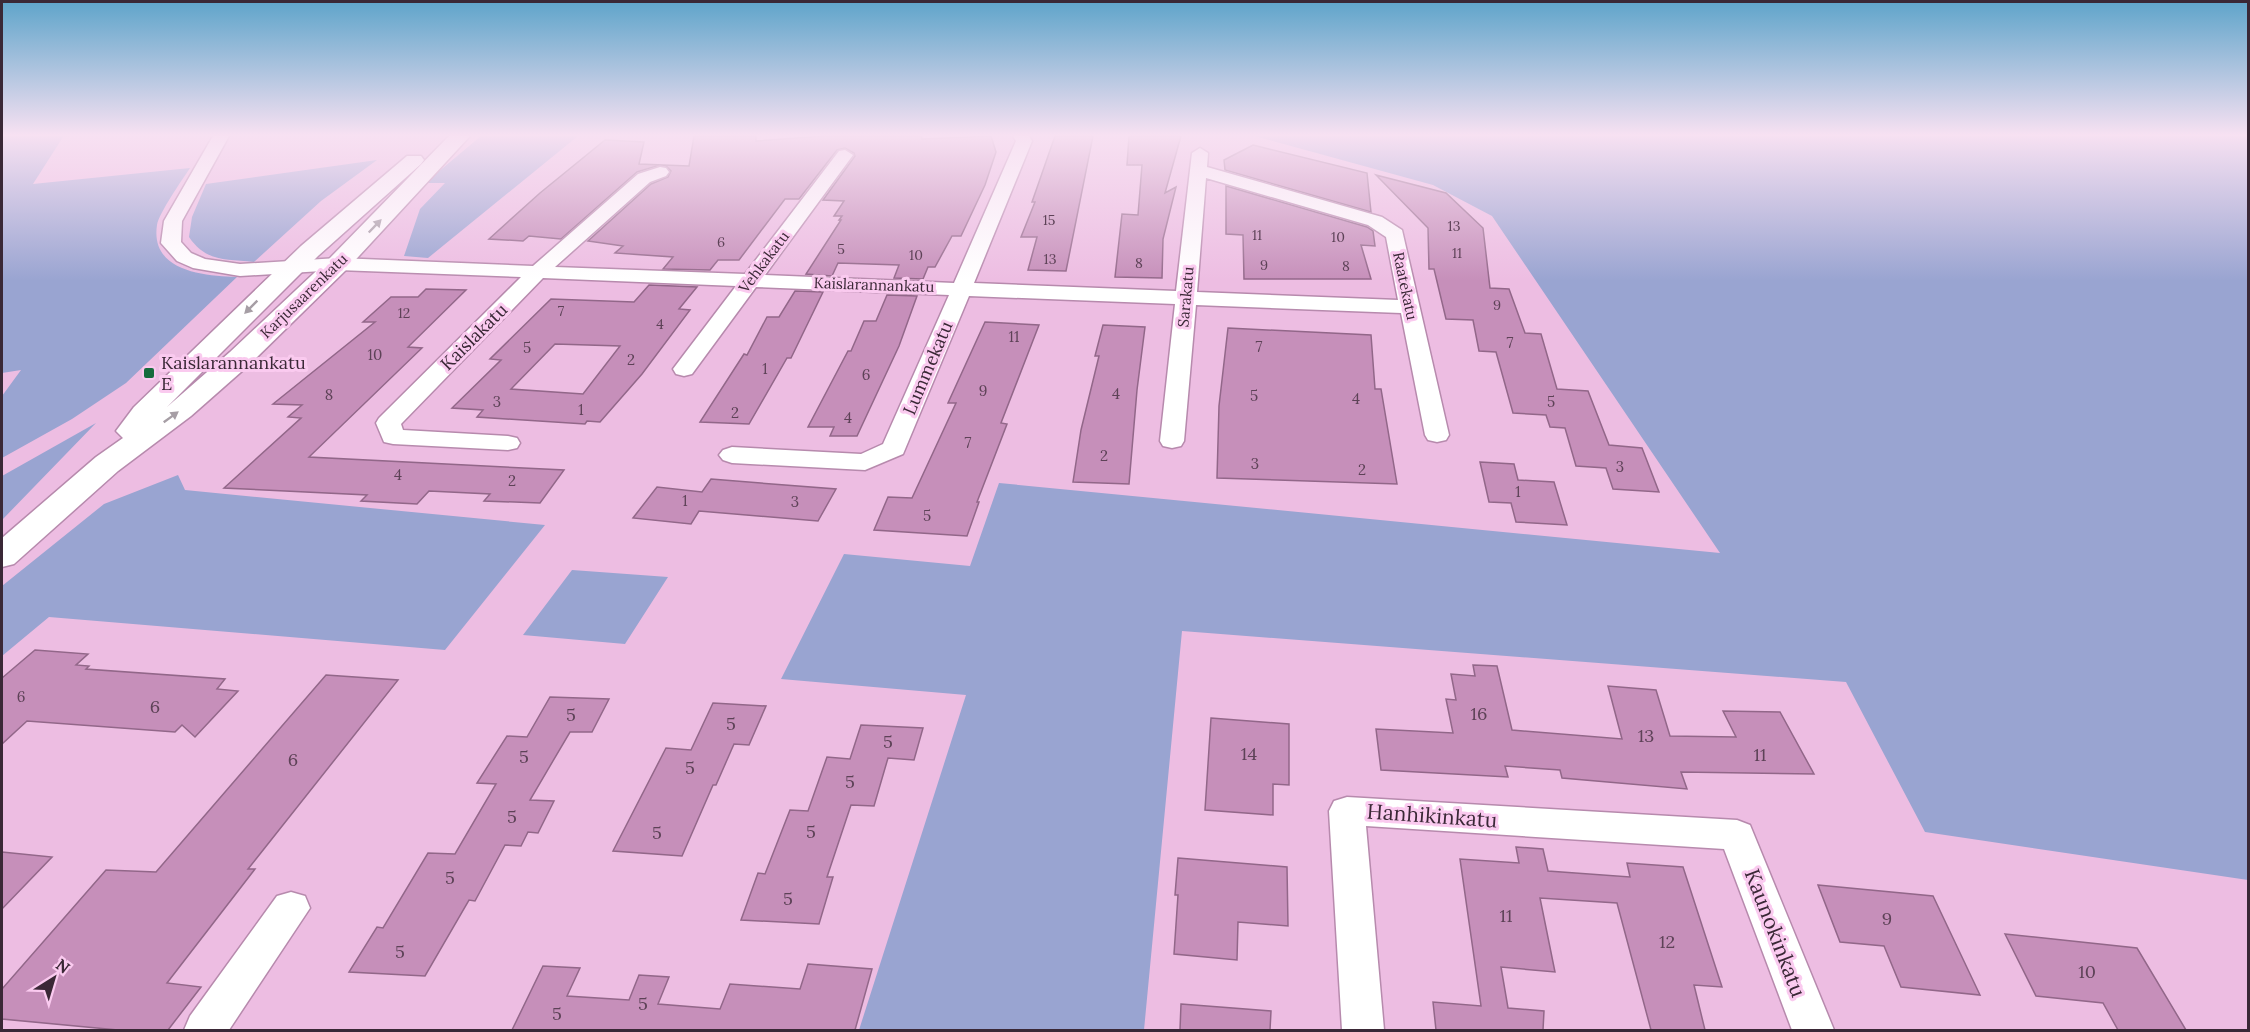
<svg xmlns="http://www.w3.org/2000/svg" width="2250" height="1032" viewBox="0 0 2250 1032" font-family="Lora,serif">
<style>
.green{fill:#99a4d1}
.building{fill:#c68fba;stroke:#926789;stroke-width:1.5;fill-rule:evenodd}
.lines{fill:none;stroke-linecap:round;stroke-linejoin:round}
.street-casing{stroke:#b78aad;stroke-width:3}
.secondary-casing{stroke:#b78aad;stroke-width:3}
.street{fill:#fff;fill-rule:evenodd}
.secondary{fill:#fff;fill-rule:evenodd}
.oneway{fill:#a69ea5}
.poi-dot{fill:#176c3e;stroke:#facaef;stroke-width:2}
.labels{text-anchor:middle;stroke-width:6;stroke-linejoin:round;paint-order:stroke}
.far-number-label{font-size:14px;fill:#5d4257}
.far-street-label{font-size:15px;fill:#3a2836;stroke:#facaef}
.number-label{font-size:15px;fill:#5d4257}
.street-label{font-size:18px;fill:#3a2836;stroke:#facaef}
.poi-label{font-size:18px;fill:#3a2836;stroke:#facaef;text-anchor:start}
.near-number-label{font-size:18px;fill:#5d4257}
.near-street-label{font-size:21px;fill:#3a2836;stroke:#facaef}
</style>
<rect width="100%" height="100%" fill="#edbde2"/>
<!-- green -->
<path class="green" d="M3,136h68l-8,1 -30,47 157,-16c-8,12 -31,45 -33,57 -7,46 46,51 80,52l-111,106 -54,36 -70,39v-62l19,-26 -19,3z
M481,136h97l-150,122 -24,-2 16,-47 25,-26h-20z
M1255,136h993v744l-323,-48 -79,-150 -664,-51 -38,399h-285l107,-335 -185,-16 63,-125 126,12 29,-83 721,70 -228,-337 -59,-31z
M377,160l-56,41 -67,61c-28,-3 -48,0 -65,-25l3,-20 14,-33z
M96,423l-94,97v-44z
M178,475l7,15 360,35 -100,125 -396,-33 -47,39v-70l102,-82z
M572,570l96,7 -43,67 -102,-9z"/>
<!-- building -->
<path class="building" d="M694,136h62v5l68,-5h97l1,3 69,-3 5,16 -11,33 -24,51h-9l-17,31h-7l-5,12 -29,-1 5,-13 -61,-2 -6,13 -26,-2 35,-54h-2l3,-4h-8l10,-15 -21,-1 32,-44 -1,-3 -9,-5 -8,2 -38,49h-14l-46,61h-21l-8,10 -47,-1 10,-12 -58,-4 8,-7 -35,-5 63,-57 17,-7 3,-6 -5,-5 -6,-1 -23,7 -76,67 -32,-3 -6,5 -34,-2 51,-46 65,-53 39,2 -5,22 50,2z
M1055,136h38l-27,135 -38,-1 9,-33h-16l14,-35h-3z
M1129,136h52l-16,57 11,-6 -13,52 -1,39 -47,-1 7,-63 16,1 4,-50h-15z
M1253,145l114,28 4,39 -146,-42 -1,-10z
M1376,175l70,18 37,35 7,60 19,1 16,44 16,1 16,55 31,2 21,54 33,3 17,44 -46,-3 -7,-21 -30,-2 -11,-38 -15,-1 -4,-12 -33,-2 -17,-61 -17,-1 -6,-31 -27,-1 -12,-50h-5l-1,-41z
M1226,186l141,41 6,4 2,15 -14,-1 10,34h-127l-1,-44 -17,-1z
M649,285l48,2 -18,22 11,1 -48,64 -42,48 -13,-1 -2,3 -108,-7 6,-7 -31,-2 49,-48 -11,-1 61,-60 83,3zM555,344l65,2 -37,48 -72,-5z
M426,289l40,1 -58,57 14,1 -113,109 255,13 -24,33 -56,-2 6,-7 -61,-3 -12,13 -56,-3 6,-6 -143,-7 77,-70 -13,-1 14,-12 -29,-1 102,-82h-12l28,-25h27z
M795,291l28,1 -32,66h-4l-38,66 -49,-2 44,-68 3,1 20,-38h12z
M887,295l30,1 -18,50 -42,90h-27l4,-9h-26l40,-76h3l13,-30h12z
M985,322l54,3 -38,98 6,1 -30,78h2l-12,34 -93,-6 14,-33 24,1 44,-95h-8z
M1103,325l42,2 -8,63 -8,94 -56,-2 8,-52 18,-74h-4z
M1228,328l143,7 4,54h6l16,95 -180,-6 2,-72z
M1480,462l34,2 4,16 36,2 13,43 -51,-3 -5,-19 -22,-1z
M711,479l61,5 64,5 -18,32 -119,-10 -8,13 -58,-6 24,-31 45,5z
M35,650l53,4 -12,11 13,1 -3,3 139,10 -8,10 21,2 -43,46 -13,-12 -7,7 -148,-11 -25,23v-66z
M1473,665l24,1 15,64 110,9 -14,-53 48,4 14,46 66,1 -13,-26 57,1 34,62 -133,-2 6,17 -125,-11 -2,-8 -55,-4 3,11 -127,-7 -5,-41 77,4 -7,-34 10,1 -5,-26 24,2z
M326,675l72,5 -150,189h7l-88,114 34,4 -33,43h-50l-116,-11v-30l104,-119 50,2z
M550,697l59,2 -17,33h-22l-40,68 24,1 -16,32 -10,-1 -7,14 -16,-1 -30,56 -6,-1 -44,76 -76,-4 28,-45 6,1 45,-75 27,1 41,-70 -19,-1 30,-47 20,1z
M713,703l53,3 -17,39 -15,-1 -18,41h-3l-31,71 -69,-5 53,-103 25,2z
M1211,718l78,6v61l-16,-1v31l-68,-5z
M861,725l62,3 -9,32 -26,-2 -14,48 -23,-1 -24,72h6l-14,47 -78,-4 17,-47 7,1 25,-64 18,1 19,-54 23,2z
M1516,847l27,2 5,22 82,6 -3,-14 56,4 39,120 -28,-2 11,45h-54l-34,-127 -77,-5 15,74 -54,-5 7,41 36,3 -1,19h-107l-3,-28 48,4 -21,-147 59,4z
M2,852l50,5 -50,52z
M1178,858l109,9 1,59 -50,-4 -1,38 -63,-6 4,-59h-3z
M1818,885l115,11 47,99 -79,-8 -17,-41 -44,-4z
M2005,934l132,14 49,82h-68l-15,-27 -67,-7z
M808,964l64,5 -17,61h-343l31,-64 37,2 -13,28 62,4 10,-25 30,2 -11,27 62,5 10,-25 70,5z
M1181,1004l90,7 -1,19h-90z"/>
<g class="lines">
<defs>
<path id="street" d="M213,136h16l-47,85 -1,21 10,11 14,6 35,5 98,-6 195,8 105,-92 22,-7 6,1 3,4 -3,4 -16,6 -95,85 190,7 94,-123 6,-1 8,5 -88,120 189,8 62,-142 -3,-5h16l3,5 -58,142 202,8 16,-138 8,-5 8,5 -1,14 175,50 20,13 47,205 -3,5 -9,2 -9,-2 -3,-5 -24,-122 -205,-8 -12,136 -3,5 -9,2 -9,-2 -3,-5 15,-137 -206,-8 -66,158 -38,16 -133,-7 -9,-3 -4,-5 4,-5 9,-3 129,7 22,-10 66,-149 -193,-8 -64,87 -8,2 -8,-2 -3,-5 63,-83 -193,-8 -142,146 2,6 105,6 9,2 3,5 -3,5 -9,2 -115,-6 -9,-2 -8,-19 3,-5 142,-141 -183,-7 -98,6 -47,-8 -16,-7 -16,-18 3,-22zM1206,178l162,47 18,12 12,63 -201,-8z
M1347,797l390,23 13,5 84,205h-42l-68,-181 -358,-23 18,204h-42l-13,-219 5,-10z
M291,892l14,4 5,12 -81,122h-45l6,-14 87,-120z"/>
<path id="secondary" d="M449,136h21l-123,133 -97,95 -59,52 -73,55 -104,93 -12,3v-29l94,-81 27,-19 -7,-7 18,-24 167,-161 106,-90h14l3,4 -3,4 -103,92 -151,151 63,-55 99,-93z"/>
</defs>
<!-- street casing -->
<use href="#street" class="street-casing"/>
<!-- secondary casing -->
<use href="#secondary" class="secondary-casing"/>
<!-- street -->
<use href="#street" class="street"/>
<!-- secondary -->
<use href="#secondary" class="secondary"/>
</g>
<!-- one-way arrows -->
<defs><path id="oneway-solid" d="M-6-.8H1V-3.2L6.5 0L1 3.2V.8H-6Z" transform="scale(1.5)"/></defs>
<g class="oneway">
<use href="#oneway-solid" transform="translate(375 226) rotate(-46)"/>
<use href="#oneway-solid" transform="translate(251 307) rotate(135)"/>
<use href="#oneway-solid" transform="translate(171 417) rotate(-36)"/>
</g>
<!-- sky -->
<linearGradient id="sky" x2="0" y2="1"><stop stop-color="#5ea4ca"/><stop offset="0.48" stop-color="#f7e1f2"/><stop offset="1" stop-color="#f7e1f2" stop-opacity="0"/></linearGradient>
<rect width="2250" height="281" fill="url(#sky)"/>
<!-- markers -->
<rect class="poi-dot" x="143" y="367" width="12" height="12" rx="3"/>
<g class="labels">
<!-- far-number labels -->
<g class="far-number-label">
<text x="1049" y="225">15</text>
<text x="1454" y="231">13</text>
<text x="1257" y="240">11</text>
<text x="1338" y="242">10</text>
<text x="721" y="247">6</text>
<text x="841" y="254">5</text>
<text x="1457" y="258">11</text>
<text x="916" y="260">10</text>
<text x="1050" y="264">13</text>
<text x="1139" y="268">8</text>
<text x="1264" y="270">9</text>
<text x="1346" y="271">8</text>
<text x="1497" y="310">9</text>
<text x="561" y="316">7</text>
<text x="404" y="318">12</text>
<text x="660" y="329">4</text>
</g>
<!-- far-street labels -->
<g class="far-street-label">
<text transform="translate(764 262) rotate(-53)" y="5">Vehkakatu</text>
<text transform="translate(874 285) rotate(2)" y="5">Kaislarannankatu</text>
<text transform="translate(1405 286) rotate(78)" y="5">Raatekatu</text>
<text transform="translate(304 296) rotate(-44)" y="5">Karjusaarenkatu</text>
<text transform="translate(1186 297) rotate(-85)" y="5">Sarakatu</text>
</g>
<!-- number labels -->
<g class="number-label">
<text x="1014" y="342">11</text>
<text x="1510" y="348">7</text>
<text x="1259" y="352">7</text>
<text x="527" y="353">5</text>
<text x="375" y="360">10</text>
<text x="631" y="365">2</text>
<text x="765" y="374">1</text>
<text x="866" y="380">6</text>
<text x="983" y="396">9</text>
<text x="1116" y="399">4</text>
<text x="329" y="400">8</text>
<text x="1254" y="401">5</text>
<text x="1356" y="404">4</text>
<text x="497" y="407">3</text>
<text x="1551" y="407">5</text>
<text x="581" y="415">1</text>
<text x="735" y="418">2</text>
<text x="848" y="423">4</text>
<text x="968" y="448">7</text>
<text x="1104" y="461">2</text>
<text x="1255" y="469">3</text>
<text x="1620" y="472">3</text>
<text x="1362" y="475">2</text>
<text x="398" y="480">4</text>
<text x="512" y="486">2</text>
<text x="1518" y="497">1</text>
<text x="685" y="506">1</text>
<text x="795" y="507">3</text>
<text x="927" y="521">5</text>
<text x="21" y="702">6</text>
</g>
<!-- street labels -->
<g class="street-label">
<text transform="translate(474 337) rotate(-45)" y="6">Kaislakatu</text>
<text transform="translate(928 368) rotate(-67)" y="6">Lummekatu</text>
</g>
<!-- poi labels -->
<g class="poi-label">
<text x="161" y="369">Kaislarannankatu<tspan x="161" dy="21">E</tspan></text>
</g>
<!-- near-number labels -->
<g class="near-number-label">
<text x="155" y="713">6</text>
<text x="1479" y="720">16</text>
<text x="571" y="721">5</text>
<text x="731" y="730">5</text>
<text x="1646" y="742">13</text>
<text x="888" y="748">5</text>
<text x="1249" y="760">14</text>
<text x="1760" y="761">11</text>
<text x="524" y="763">5</text>
<text x="293" y="766">6</text>
<text x="690" y="774">5</text>
<text x="850" y="788">5</text>
<text x="512" y="823">5</text>
<text x="811" y="838">5</text>
<text x="657" y="839">5</text>
<text x="450" y="884">5</text>
<text x="788" y="905">5</text>
<text x="1506" y="922">11</text>
<text x="1887" y="925">9</text>
<text x="1667" y="948">12</text>
<text x="400" y="958">5</text>
<text x="2087" y="978">10</text>
<text x="643" y="1010">5</text>
<text x="557" y="1020">5</text>
</g>
<!-- near-street labels -->
<g class="near-street-label">
<text transform="translate(1432 816) rotate(4)" y="7">Hanhikinkatu</text>
<text transform="translate(1775 933) rotate(69)" y="7">Kaunokinkatu</text>
</g>
</g>
<!-- border -->
<rect width="2250" height="1032" fill="none" stroke="#3a2836" stroke-width="6"/>
<!-- north arrow -->
<g transform="translate(54 978) rotate(37)" stroke="#facaef" stroke-width="4.5" paint-order="stroke">
<path d="M0-4.5L10 22L0 15L-10 22Z" fill="#3a2836"/>
<text y="-9" font-size="16" font-weight="bold" text-anchor="middle" fill="#3a2836">N</text>
</g>
</svg>
